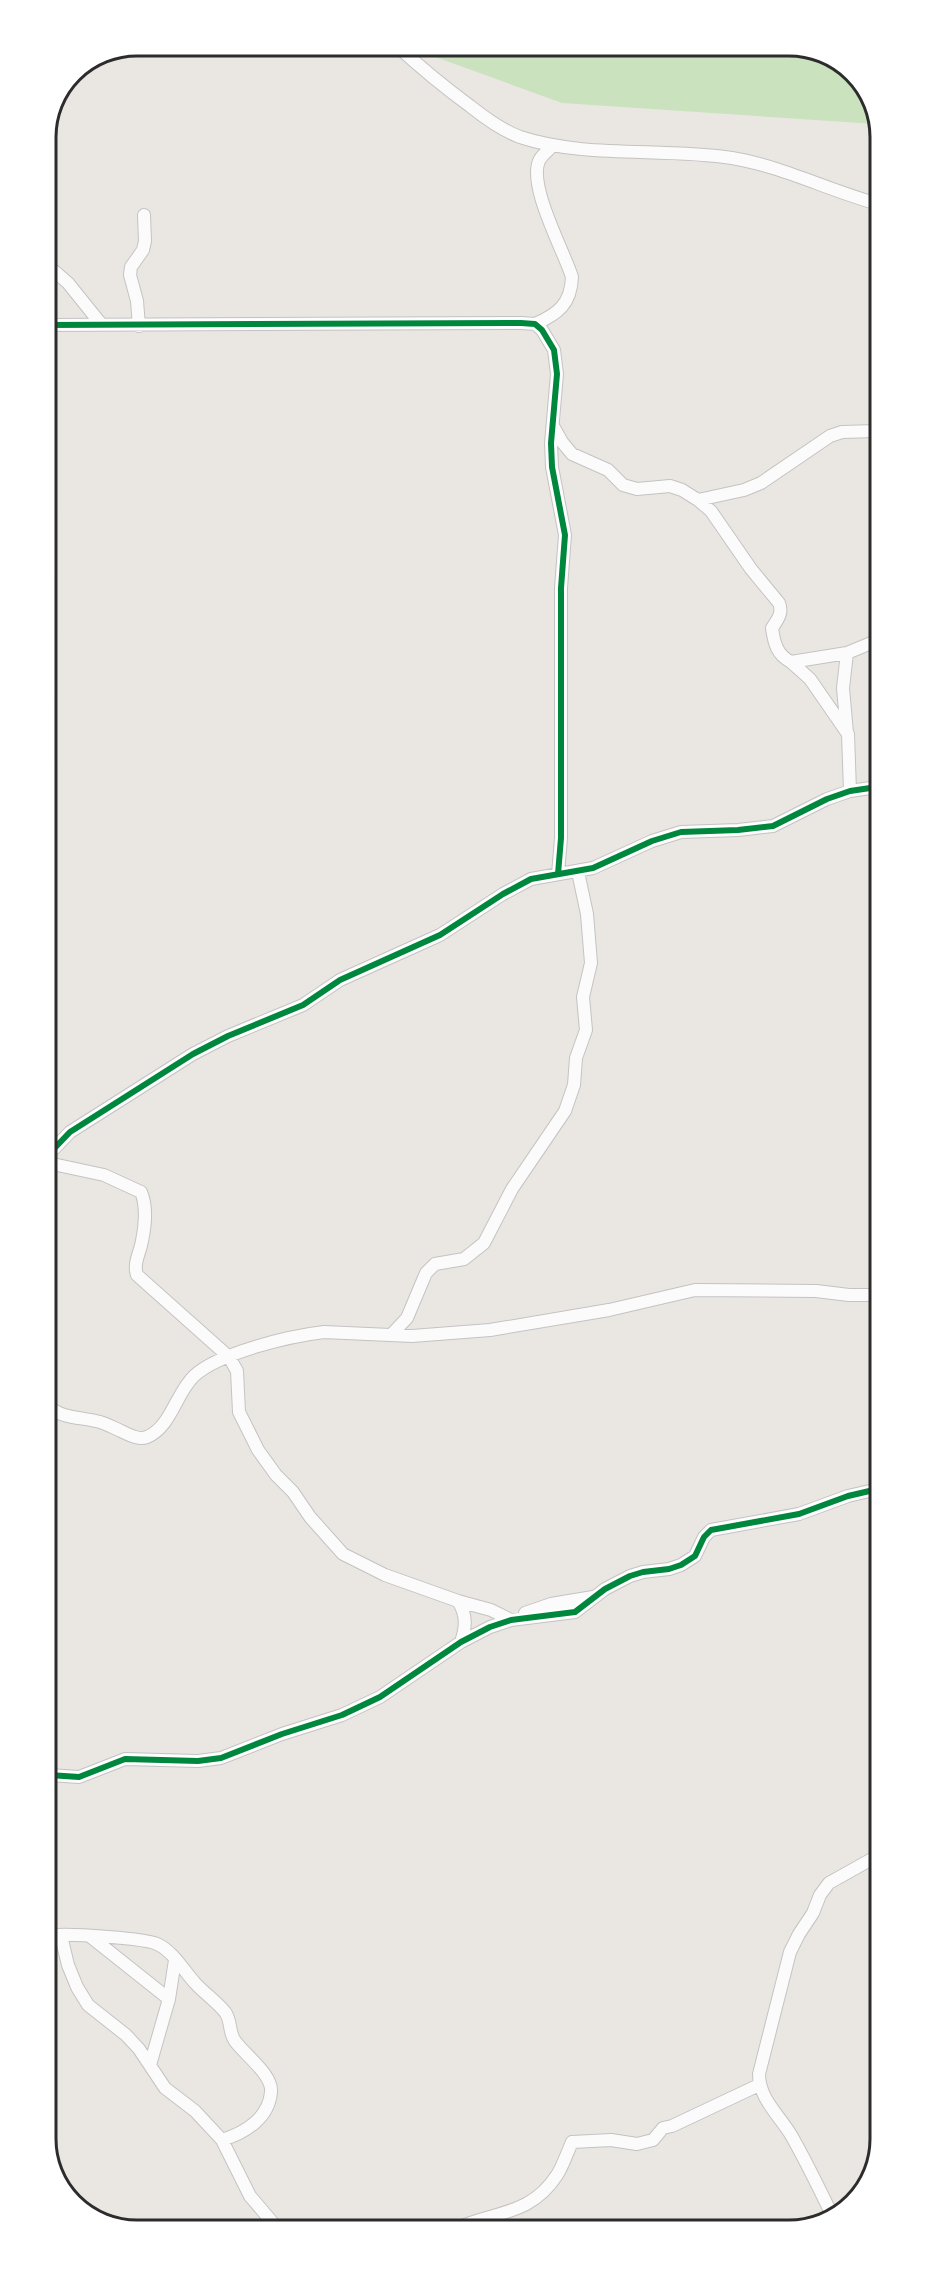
<svg xmlns="http://www.w3.org/2000/svg" width="925" height="2275" viewBox="0 0 925 2275" font-family="Karla,sans-serif">
<style>
.green{fill:#cae3be}
.lines{fill:none;stroke-linecap:round;stroke-linejoin:round}
.minor-casing{stroke:#c4c3c3;stroke-width:14}
.minor{stroke:#fcfbfb;stroke-width:12}
.cycleway-casing{stroke:#fff;stroke-width:10}
.cycleway{stroke:#00873e;stroke-width:6}
.rim{fill:none;stroke:#2c2c2c;stroke-width:3}
</style>
<rect width="100%" height="100%" fill="#eae7e3"/>
<!-- green -->
<path class="green" d="M413,45h381l50,19 31,44v16l-313,-21 -146,-53z"/>
<g class="lines">
<defs>
<path id="minor" d="M396,45c24,22 48,42 74,61 15,12 31,24 50,31 67,22 143,10 212,21 49,8 96,32 143,45
M45,145l9,-34
M45,263l23,20 33,41
M535,324c23,-10 36,-20 37,-47 -8,-26 -46,-94 -32,-118 3,-5 9,-9 13,-14
M46,325l475,-2 14,1 7,6 12,20 3,24 -6,69 1,24 13,68 -4,53v250l-3,36
M139,326l-2,-25 -7,-26 1,-8 12,-17 2,-9 -1,-26
M553,426l9,16 10,12 36,16 15,15 14,4 33,-3 12,4 16,10 13,11 40,58 28,34c4,10 -1,16 -7,25 2,15 5,27 19,34l56,-9 29,-12
M698,500l46,-10 17,-7 69,-47 12,-4 34,-1
M847,653l-4,35 4,45
M791,662l19,17 38,55 2,57
M47,1156l23,-24 123,-78 35,-18 75,-31 37,-25 100,-45 63,-41 28,-15 62,-11 59,-27 29,-9 57,-2 35,-4 54,-27 23,-8 27,-4
M48,1163l56,12 37,17c6,14 4,35 1,49 -2,12 -9,22 -5,34l92,82 8,14 2,41 19,38 18,25 17,17 17,25 33,37 42,21 73,26c9,14 8,26 3,41
M392,1334l15,-16 19,-45 9,-9 29,-5 20,-16 28,-54 53,-78 9,-26 2,-27 10,-28 -3,-33 8,-34 -4,-49 -9,-42
M48,1406c14,13 34,11 52,16 7,2 14,6 21,9 9,4 17,9 26,6 24,-10 29,-44 47,-61 24,-23 96,-40 130,-44l88,4 78,-6 119,-20 86,-20 121,1 33,4h29
M458,1601l33,9 20,10
M525,1613l26,-9 42,-7
M49,1775l30,2 46,-18 73,2 23,-3 61,-24 60,-19 38,-18 81,-55 29,-15 21,-7 64,-8 30,-23 25,-13 13,-4 26,-3 12,-4 14,-9 9,-19 7,-7 88,-16 49,-18 30,-7
M49,1933l8,2 5,5 6,25 9,22 11,18 38,30 13,14 26,39 30,23 27,29 28,56 28,33
M57,1935c16,-1 87,3 100,9 16,7 27,27 38,39 9,10 21,18 30,29 7,9 3,19 10,29 10,14 38,34 36,51 -2,26 -26,41 -49,48
M91,1937l78,62
M150,2065l19,-66 6,-39
M832,2215c-13,-27 -26,-54 -41,-80 -11,-19 -32,-36 -32,-61l31,-122 9,-18 14,-21 7,-18 9,-12 50,-28
M457,2228c40,-17 74,-13 100,-53 5,-7 11,-24 15,-33l39,-2 26,4 16,-4 10,-12 9,-2 87,-41"/>
</defs>
<!-- minor casing -->
<use href="#minor" class="minor-casing"/>
<!-- minor -->
<use href="#minor" class="minor"/>
<defs>
<path id="cycleway" d="M46,325l475,-2 14,1 7,6 12,20 3,24 -6,69 1,24 13,68 -4,53v250l-3,36
M47,1156l23,-24 123,-78 35,-18 75,-31 37,-25 100,-45 63,-41 28,-15 62,-11 59,-27 29,-9 57,-2 35,-4 54,-27 23,-8 27,-4
M49,1775l30,2 46,-18 73,2 23,-3 61,-24 60,-19 38,-18 81,-55 29,-15 21,-7 64,-8 30,-23 25,-13 13,-4 26,-3 12,-4 14,-9 9,-19 7,-7 88,-16 49,-18 30,-7"/>
</defs>
<!-- cycleway casing -->
<use href="#cycleway" class="cycleway-casing"/>
<!-- cycleway -->
<use href="#cycleway" class="cycleway"/>
</g>
<!-- crop -->
<path d="M0 0H925V2275H0ZM137 56H789A81 81 0 0 1 870 137V2139A81 81 0 0 1 789 2220H137A81 81 0 0 1 56 2139V137A81 81 0 0 1 137 56Z" fill="#fff" fill-rule="evenodd"/>
<path class="rim" d="M137 56H789A81 81 0 0 1 870 137V2139A81 81 0 0 1 789 2220H137A81 81 0 0 1 56 2139V137A81 81 0 0 1 137 56Z"/>
</svg>
